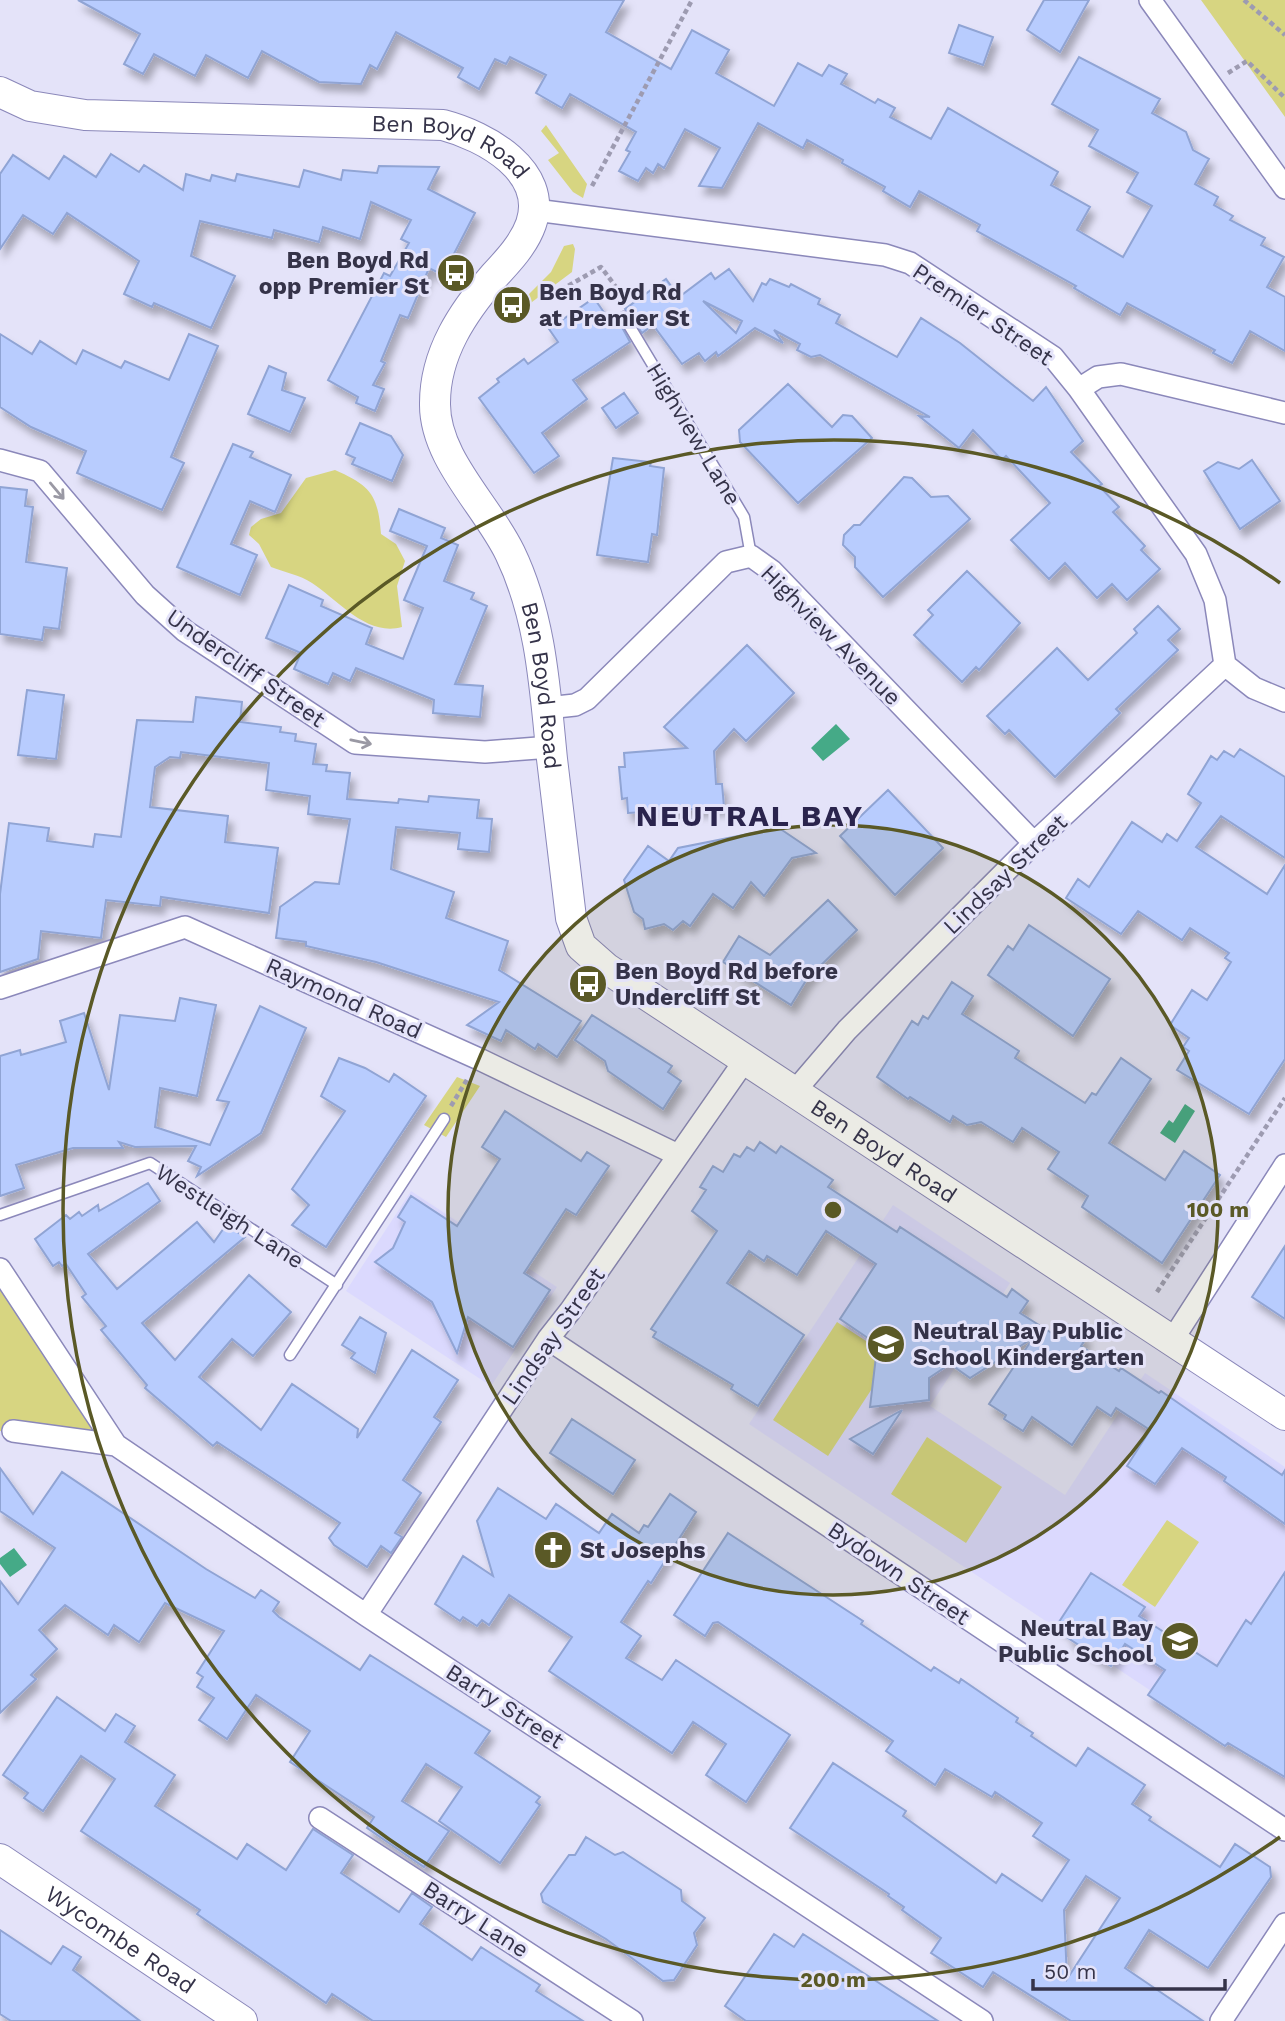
<svg xmlns="http://www.w3.org/2000/svg" width="1285" height="2021" viewBox="0 0 1285 2021" font-family="'Work Sans',sans-serif">
<style>
.built{fill:#dbd9fe}
.green{fill:#d7d581}
.water{fill:#45aa87}
.building{fill:#b8ccfe;stroke:#90a4d4;stroke-width:2;fill-rule:evenodd;filter:url(#shadow)}
.lines{fill:none;stroke-linecap:round;stroke-linejoin:round}
.lane-casing{stroke:#8b88ba;stroke-width:13}
.street-casing{stroke:#8b88ba;stroke-width:24}
.secondary-casing{stroke:#8b88ba;stroke-width:32}
.path{stroke:#9d9bb1;stroke-width:4.5;stroke-dasharray:5 3.5;stroke-linecap:butt}
.lane{stroke:#fff;stroke-width:10}
.street{stroke:#fff;stroke-width:21}
.secondary{stroke:#fff;stroke-width:30}
.oneway{stroke:#9a99a4}
.ring{fill:none;stroke:#5a5926;stroke-width:3.5}
.labels{text-anchor:middle;stroke-width:6;stroke-linejoin:round;paint-order:stroke}
.street-label{font-size:23px;fill:#353349;stroke:#e4e3f9}
.poi-label{font-size:23px;font-weight:bold;fill:#353349;stroke:#e4e3f9;text-anchor:start}
.district-label{font-size:30px;font-weight:bold;letter-spacing:2px;fill:#2a244d;stroke:#e4e3f9}
.centre{fill:#5a5926;stroke:#e4e3f9;stroke-width:3.5}
.ring-label{font-size:21px;text-anchor:middle;font-weight:bold;fill:#5a5926;stroke:#e4e3f9;stroke-width:6;stroke-linejoin:round;paint-order:stroke}
</style>
<defs>
<filter id="shadow"><feDropShadow dx="4.5" dy="8" stdDeviation="3.5" flood-color="#0004"/></filter>
</defs>
<rect width="100%" height="100%" fill="#e4e3f9"/>
<!-- built -->
<path class="built" d="M411,1191l146,96 -66,99 -145,-95z
M893,1205l117,78 -80,123 135,89 80,-122 140,94v313l-536,-356z"/>
<!-- green -->
<path class="green" d="M1201,0h84v117z
M546,125l41,59 -4,14 -10,-6 -25,-32 11,-7 -18,-22z
M573,244l2,5 -3,23 -44,33 -3,-7 26,-26 13,-26z
M335,470c36,16 43,25 46,64l15,10 9,17 -8,25 5,41c-35,10 -64,-27 -90,-44 -12,-8 -28,-11 -41,-16l-12,-23 -10,-9 2,-8 10,-8 20,-6 25,-35z
M457,1077l23,9 -34,51 -22,-12z
M0,1269l116,176 -116,-14z
M837,1322l55,36 -64,98 -55,-36z
M927,1437l75,50 -36,56 -75,-49z
M1167,1520l32,22 -44,65 -33,-22z"/>
<!-- water -->
<path class="water" d="M836,724l14,15 -27,22 -12,-13z
M1185,1104l10,7 -20,32 -15,-10 9,-13 4,3z
M14,1548l13,17 -17,12 -10,-13v-6z"/>
<!-- building -->
<path class="building" d="M78,0h546l-18,32 65,37 21,-39 37,20 -13,23 58,33 24,-43 24,13 7,-11 18,9 -6,10 34,19 3,-4 17,9 -5,9 41,22 17,-31 110,64 -7,13 39,22 -13,23 46,27 29,-51 -25,-14 11,-19 -49,-27 9,-16 -46,-26 27,-47 81,42 -8,14 34,19 7,18 16,9 -14,25 23,13 -4,8 19,11 -3,4 35,18 -4,7 23,12 -17,30 18,10v54l-35,-20 -18,32 -19,-10 2,-3 -88,-47 -7,12 -46,-27 2,-2 -99,-55 3,-6 -61,-34 -9,16 -27,-16 2,-4 -43,-24 1,-3 -36,-20 -4,8 -45,-25 -36,65 -23,-2 21,-38 -35,-19 -21,39 -6,-4 -5,9 -7,-5 -8,13 -19,-10 11,-19 -4,-2 10,-18 -66,-38 -8,14 -26,-15 10,-18 -36,-18 -4,7 -11,-5 -16,30 -21,-12 5,-9 -67,-36 -19,37 -7,-4 -9,19 -42,-2 -57,-31 -14,27 -42,-23 -11,21 -41,-22 -11,20 -19,-10 16,-30z
M1044,0h45l-29,52 -33,-22z
M959,25l34,12 -10,28 -34,-12z
M111,154l28,18 5,-7 39,25 3,-16 24,7 2,-6 23,6 2,-7 62,13 5,-17 37,10 2,-10 34,3 2,-7 60,1 -11,22 47,24 -32,62 -14,-7 -21,50 -8,-3 -19,46 4,2 -12,22 11,4 -9,22 -19,-8 2,-6 -30,-17 56,-107 6,3 19,-33 -8,-4 10,-19 -40,-18 -11,37 -37,-12 -4,15 -45,-12 -2,8 -72,-17 -9,35 44,20 -24,52 -57,-25 -2,4 -28,-13 15,-33 -72,-48 -14,21 -30,-19 -23,34v-75l13,-19 36,24 15,-23 32,21z
M729,269l24,32 9,-18 4,2 4,-6 19,8 2,-3 29,15 -2,5 22,11 -4,8 61,34 24,-39 39,25 73,58 13,-14 37,54 -12,11 31,32 -3,2 20,21 -6,5 32,34 -4,4 19,19 -33,31 -15,-16 -15,14 -32,-35 -16,16 -38,-39 39,-37 -44,-47 -4,4 -29,-30 -14,18 -40,-32 11,1 -110,-62 -9,2 -14,-7 3,-6 -26,-14 9,13 -28,-15 -37,28 -2,-4 -11,9 -6,-8 -17,11 -29,-39 -11,8 -17,-24 41,-30 13,18 32,-24 4,6zM703,301l39,20 -6,12z
M594,298l16,23 6,-5 14,26 -57,38 14,19 -45,34 17,23 -25,17 -55,-75 20,-16 -2,-3 27,-20 4,5 30,-22 -9,-13z
M0,334l32,20 8,-13 36,23 7,-14 38,18 4,-7 44,19 20,-46 29,12 -47,111 13,6 -22,47 -85,-37 9,-22 -55,-24 -31,-20z
M269,366l17,7 -4,17 23,8 -15,34 -42,-18z
M788,384l44,43 11,-12 9,1 20,22 -74,65 -58,-61 -1,-12z
M624,393l14,20 -22,15 -14,-20z
M360,423l31,13 12,19 -11,26 -40,-17 3,-6 -9,-4z
M233,444l20,8 -3,5 41,18 -16,37 -25,-11 -19,43 26,11 -17,40 -63,-28z
M613,458l38,4 -1,4 14,2 -7,67 -5,-1 -4,28 -51,-7z
M1252,460l28,41 -40,28 -36,-58 14,-9 21,7z
M904,477l8,1 19,19 17,-1 22,23 -87,78 -28,-30v-10l-12,-12 1,-10 10,-10h6z
M0,487l27,3 -2,16 8,1 -7,55 41,6 -8,61 -15,-2 -2,13 -42,-6z
M399,509l46,19 -4,10 17,7 -14,36 30,12 -3,6 16,7 -32,78 28,2 -3,31 -47,-4 1,-13 -78,-32 -6,13 -17,-8 -5,11 -34,-15 7,-16 -35,-15 23,-53 34,15 -2,6 51,22 -6,16 37,15 20,-51 -19,-8 23,-54 -37,-15z
M967,571l53,52 -41,47 -3,-3 -14,15 -48,-47 19,-20 -5,-5z
M1158,606l22,23 -12,11 10,10 -62,59 4,4 -65,64 -46,-47 -4,4 -18,-18 70,-68 31,32 49,-47 -3,-4z
M747,645l47,48 -48,48 -12,-12 -20,22 2,33h6l2,23 -96,6 -1,-15 -5,1 -3,-32h6l-1,-14 63,-5 -23,-21z
M27,690l37,5 -8,64 -38,-4z
M196,697l46,5 -2,20 41,5 -1,5 16,2 -1,7 21,3 -3,20 14,1 -1,6 24,2 -3,26 51,4 1,-4 29,3 1,-6 50,4 -2,18 15,1 -3,33 -31,-3 2,-16 -64,-6 -5,42 63,23 -8,26 62,23 -9,29 82,51 -24,36 -19,-13 -3,5 -29,-19 -5,11 -34,-16 32,-23 -123,-40 -70,-16v-4l-30,-4 4,-31 35,-25 24,2 11,-65 -42,-5 2,-18 -44,-6 3,-27 -88,-11 -1,6 -10,-1 -15,10 -5,40 78,9 -3,26 53,6 -9,65 -108,-16 -1,9 -54,-6 -5,38 -60,-7 -3,28 -38,13v-78l9,-71 40,5 -2,13 46,6 2,-13 26,3 16,-117 56,2z
M1240,749l45,28v81l-64,-42 -25,31 71,47 18,-29v194l-36,55 -72,-44 12,-19 -6,-4 6,-9 -19,-13 22,-35 15,10 24,-38 -6,-4 4,-5 -39,-25 -8,12 -44,-29 -17,23 -55,-36 12,-19 11,8 43,-65 30,20 5,-8 10,7 24,-38 -13,-9 23,-38 6,4 7,-9 10,6z
M888,790l55,58 -48,47 -55,-59z
M779,828l37,25 -24,5 -28,38 -13,-14 -18,26 -20,-14 -23,32 -7,-5 -10,9 -9,-6 -19,5 -2,-10 -9,-7 -10,-32 24,-34 21,15 9,-13z
M828,900l29,30 -50,49 -16,26 -68,-43 16,-26 31,19z
M1029,925l81,54 -37,57 -85,-61 20,-29 5,4z
M952,982l21,14 -11,18 57,37 -4,7 70,45 7,-10 4,2 25,-37 30,21 -42,64 56,37 19,-29 36,24 -58,88 -80,-56 6,-11 -40,-27 11,-17 -37,-24 -9,14 -32,-20 -14,3 -14,-9 -3,6 -40,-25 -2,2 -31,-22 35,-56 6,4 5,-9 5,3z
M180,998l36,7 -19,91 -37,-8 -5,39 55,18 19,-43 -12,-2 43,-94 46,22 -45,105 -64,43 4,-9 -13,-6 8,-15 -61,1 -16,-5 4,6h-50l-57,17 8,23 -24,8v-140l20,-6 1,5 45,-13 -6,-21 24,-8 25,77 11,-75 55,6z
M592,1015l80,51 -4,6 13,9 -18,28 -55,-38 -3,-10 -30,-21z
M339,1058l26,10 24,14 5,-8 32,22 -100,151 -34,-22 17,-20 -17,-16 53,-78 -24,-15z
M505,1111l76,50 6,-9 22,14 -33,49 -10,-6 -42,64 26,17 -37,57 -45,-30 -11,36 -25,-51 -57,-40 18,-14 12,-26 -7,-5 13,-21 46,30 43,-67 -18,-12z
M760,1142l16,11 5,-7 52,34 -5,7 69,45 3,-5 107,70 5,-8 16,12 -8,12 38,24 9,-13 20,13 -6,9 38,25 2,-3 38,25 2,-2 121,84 3,-5v54l-61,-43 2,-4 -44,-29 -27,36 -28,-18 23,-36 -34,-22 -5,8 -14,-9 -25,38 -40,-28 -9,14 -19,-12 2,-4 -17,-11 44,-66 -63,40 -20,-14 -21,14v22l-59,7 7,-59 4,-1 -41,-28 36,-55 -50,-33 -29,44 -30,-19 -3,5 -15,-10 -22,32 77,52 -46,71 -27,-17 2,-4 -80,-48 3,-5 -5,-3 66,-98 -25,-20 14,-21 -6,-3 13,-21 10,6 11,-18 6,3 7,-10 7,4z
M148,1183l12,18 -72,53 29,35 80,-67 17,20 12,-17 19,12 -103,86 33,37 74,-85 42,37 -38,44 -21,-17 -33,38 62,53 31,-46 66,45 -1,9 55,-88 46,30 -24,37 7,5 -38,58 18,13 -26,40 7,4 -11,16 -10,-7 -14,21 -33,-22 -5,-7 11,-15 -123,-81 -4,4 -68,-58 2,-3 -46,-55 5,-4 -24,-29 4,-3 -20,-30 -4,2 -3,-4 -6,4 -18,-27 31,-24 4,4 9,-7 3,4 16,-11 1,6z
M1285,1246v73l-33,-22z
M360,1317l26,16 -11,40 -24,-15 4,-5 -13,-8z
M902,1410l-29,44 -23,-15z
M572,1419l63,41 -22,34 -63,-41z
M0,1468l33,46 29,-42 144,97 49,29 6,-8 18,12 -6,9 6,6 81,53 10,-15 120,76 -15,22 65,44 -4,5 4,3 -40,58 -61,-42 23,-34 -36,-23 -24,37 47,30 -25,36 -57,-39 7,-11 -84,-55 20,-31 -54,-36 -29,44 -28,-19 15,-22 -17,-11 6,-10 -6,-4 27,-42 -59,-28 -26,39 -25,-17 -6,10 -43,-30 -26,25 18,19 -26,26 5,4 -36,34v-132l18,23 37,-56 -55,-37z
M498,1488l48,31 10,-15 43,29 13,-19 27,19 5,-8 4,2 22,-33 26,18 -45,71 -3,-2 -27,41 20,14 -15,22 36,22 14,-20 114,75 -44,67 -40,-27 20,-31 -33,-22 -21,31 -123,-82 23,-34 -63,-42 -20,30 -7,-5 -5,6 -14,-9 -3,4 -25,-17 28,-48 30,20 -16,-55z
M728,1533l135,88 -2,3 70,47 3,-4 25,16 2,-4 57,39 -2,4 17,11 -2,3 45,30 12,-18 57,37 -13,19 19,13 -2,3 71,47 15,-23 35,23 1,10 -63,91 -59,-38 -24,38 78,53h-132l-78,-49 -10,15 -52,-34 10,-15 -39,-28 2,-3 -16,-11 1,-2 -99,-66 43,-65 73,48 -3,5 93,67 6,-9 40,27 27,-41 -36,-24 9,-13 -47,-31 -3,5 -47,-28 -10,16 -49,-34 7,-10 -175,-119 -5,1 -8,13 -31,-21zM1086,1876l34,22 -53,81 -3,-69z
M1285,1572v205l-57,-34 -3,3 -77,-51 17,-25 -40,-26 -14,22 -43,-28 3,-4 -14,-9 34,-52 54,34 -6,9 78,50 29,-46 5,4z
M57,1697l48,34 11,-17 19,12 -10,16 50,33 -20,31 82,53 10,-15 39,26 27,-41 40,26 -12,18 58,39 13,-19 20,14 -12,17 52,36 9,-13 59,38 -4,6 47,30h-210l-41,-27 -6,9 -129,-89 3,-4 -119,-79 34,-52 -34,-23 -38,55 -19,-13 4,-5 -25,-18z
M586,1837l29,18 8,-3 58,38 1,11 23,17 -11,15 3,12 -23,35 -11,1 -57,-42 -63,-37 -2,-8 28,-39h6z
M0,1930l51,34 12,-18 18,11 -8,13 67,51h-129l-11,-7z
M774,1934l20,13 9,-13 135,87h-192l-21,-15z"/>
<g class="lines">
<defs>
<path id="lane" d="M624,317l120,200 7,39
M0,1215l150,-52 187,122
M290,1355l154,-236"/>
<path id="street" d="M1150,0l135,188
M535,210l350,45 25,8 143,94 26,32 117,165 19,46 10,65 29,23 31,13
M1079,389l19,-12 23,-3 164,39
M0,460l40,11 105,124 40,36 170,112 130,9 66,-5
M547,708l28,-3 12,-6 139,-137 25,-6 21,15 262,272
M0,988l185,-61 294,132 199,96
M794,1092l53,-62 187,-187 191,-178
M0,1269l116,176
M548,1339l737,491
M1171,1342l114,-177
M13,1431l103,14 250,170 616,406
M366,1615l182,-276 22,-28 175,-251
M320,1818l312,203
M1221,2021l64,-97"/>
<g id="secondary">
<path id="s1" d="M0,92l30,14 55,9 358,10c42,11 106,46 88,99 -7,20 -23,37 -37,52 -31,36 -59,77 -59,127 -1,55 52,102 75,150 31,64 35,136 42,206 6,53 13,106 19,159l10,28 25,22 679,447"/>
<path id="s2" d="M0,1859l242,162"/>
</g>
</defs>
<!-- lane casing -->
<use href="#lane" class="lane-casing"/>
<!-- street casing -->
<use href="#street" class="street-casing"/>
<!-- secondary casing -->
<use href="#secondary" class="secondary-casing"/>
<!-- path -->
<path class="path" d="M1244,0l41,35
M1228,73l19,-12 38,37
M592,186l100,-186
M561,290l40,-23 21,28v8
M451,1106l17,-28
M1157,1292l128,-194"/>
<!-- lane -->
<use href="#lane" class="lane"/>
<!-- street -->
<use href="#street" class="street"/>
<!-- secondary -->
<use href="#secondary" class="secondary"/>
</g>
<!-- one-way arrows -->
<defs><path id="oneway-shaft" d="M-6 0H5M1.5-3L5.5 0L1.5 3" fill="none" stroke-width="1.6" stroke-linecap="round" stroke-linejoin="round" transform="scale(1.75)"/></defs>
<g class="oneway">
<use href="#oneway-shaft" transform="translate(57 491) rotate(50)"/>
<use href="#oneway-shaft" transform="translate(361 742) rotate(12)"/>
</g>
<!-- distance rings -->
<circle cx="833" cy="1210" r="385" fill="#5a5926" fill-opacity=".12"/>
<g class="ring">
<circle cx="833" cy="1210" r="385"/>
<path d="M1280 1837A770 770 0 1 1 1280 583"/>
</g>
<!-- icons -->
<defs>
<symbol id="bus-disc" viewBox="-11 -11 22 22"><circle r="9.5" fill="#5a5926" stroke="#e4e3f9"/><path d="M-5-6H5V4H4V6H2V4H-2V6H-4V4H-5ZM-3.5-4V0h7V-4ZM-3.5 1.2v1.5H-2V1.2ZM2 1.2v1.5H3.5V1.2Z" fill="#fff"/></symbol>
<symbol id="school-disc" viewBox="-11 -11 22 22"><circle r="9.5" fill="#5a5926" stroke="#e4e3f9"/><path d="M0-5L7-2L0 1L-7-2ZM-4 1L0 2.5L4 1V4Q0 6-4 4Z" fill="#fff"/></symbol>
<symbol id="church-disc" viewBox="-11 -11 22 22"><circle r="9.5" fill="#5a5926" stroke="#e4e3f9"/><path d="M-1.2-6h2.4v3.5h3.3v2.4h-3.3V6h-2.4V-.1h-3.3v-2.4h3.3Z" fill="#fff"/></symbol>
</defs>
<g fill-rule="evenodd">
<use href="#bus-disc" x="434" y="251" width="44" height="44"/>
<use href="#bus-disc" x="490" y="283" width="44" height="44"/>
<use href="#bus-disc" x="566" y="962" width="44" height="44"/>
<use href="#school-disc" x="864" y="1322" width="44" height="44"/>
<use href="#church-disc" x="531" y="1528" width="44" height="44"/>
<use href="#school-disc" x="1158" y="1619" width="44" height="44"/>
</g>
<g class="labels">
<!-- street labels -->
<g class="street-label">
<text dy="8" stroke="none"><textPath href="#s1" startOffset="460">Ben Boyd Road</textPath></text>
<text transform="translate(983 314) rotate(34)" y="8">Premier Street</text>
<text transform="translate(694 434) rotate(59)" y="8">Highview Lane</text>
<text transform="translate(831 635) rotate(45)" y="8">Highview Avenue</text>
<text transform="translate(246 668) rotate(35)" y="8">Undercliff Street</text>
<text dy="8" stroke="none"><textPath href="#s1" startOffset="1110">Ben Boyd Road</textPath></text>
<text transform="translate(1005 874) rotate(-44)" y="8">Lindsay Street</text>
<text transform="translate(344 998) rotate(24)" y="8">Raymond Road</text>
<text dy="8" stroke="none"><textPath href="#s1" startOffset="1740">Ben Boyd Road</textPath></text>
<text transform="translate(230 1216) rotate(33)" y="8">Westleigh Lane</text>
<text transform="translate(553 1336) rotate(-55)" y="8">Lindsay Street</text>
<text transform="translate(899 1573) rotate(34)" y="8">Bydown Street</text>
<text transform="translate(505 1706) rotate(33)" y="8">Barry Street</text>
<text transform="translate(476 1919) rotate(33)" y="8">Barry Lane</text>
<text dy="8" stroke="none"><textPath href="#s2" startOffset="145">Wycombe Road</textPath></text>
</g>
<!-- poi labels -->
<g class="poi-label">
<text x="429" y="268" text-anchor="end">Ben Boyd Rd<tspan x="429" dy="26">opp Premier St</tspan></text>
<text x="539" y="300">Ben Boyd Rd<tspan x="539" dy="26">at Premier St</tspan></text>
<text x="615" y="979">Ben Boyd Rd before<tspan x="615" dy="26">Undercliff St</tspan></text>
<text x="913" y="1339">Neutral Bay Public<tspan x="913" dy="26">School Kindergarten</tspan></text>
<text x="580" y="1558">St Josephs</text>
<text x="1153" y="1636" text-anchor="end">Neutral Bay<tspan x="1153" dy="26">Public School</tspan></text>
</g>
<!-- district labels -->
<g class="district-label">
<text x="750" y="826">NEUTRAL BAY</text>
</g>
</g>
<circle cx="833" cy="1210" r="10" class="centre"/>
<g class="ring-label">
<text x="1218" y="1217">100 m</text>
<text x="833" y="1987">200 m</text>
</g>
<!-- scale -->
<path d="M1033 1979v10h192v-10" fill="none" stroke="#353349" stroke-width="3.5"/>
<text x="1044" y="1979" font-size="21" fill="#353349" stroke="#e4e3f9" stroke-width="5" paint-order="stroke">50 m</text>
</svg>
